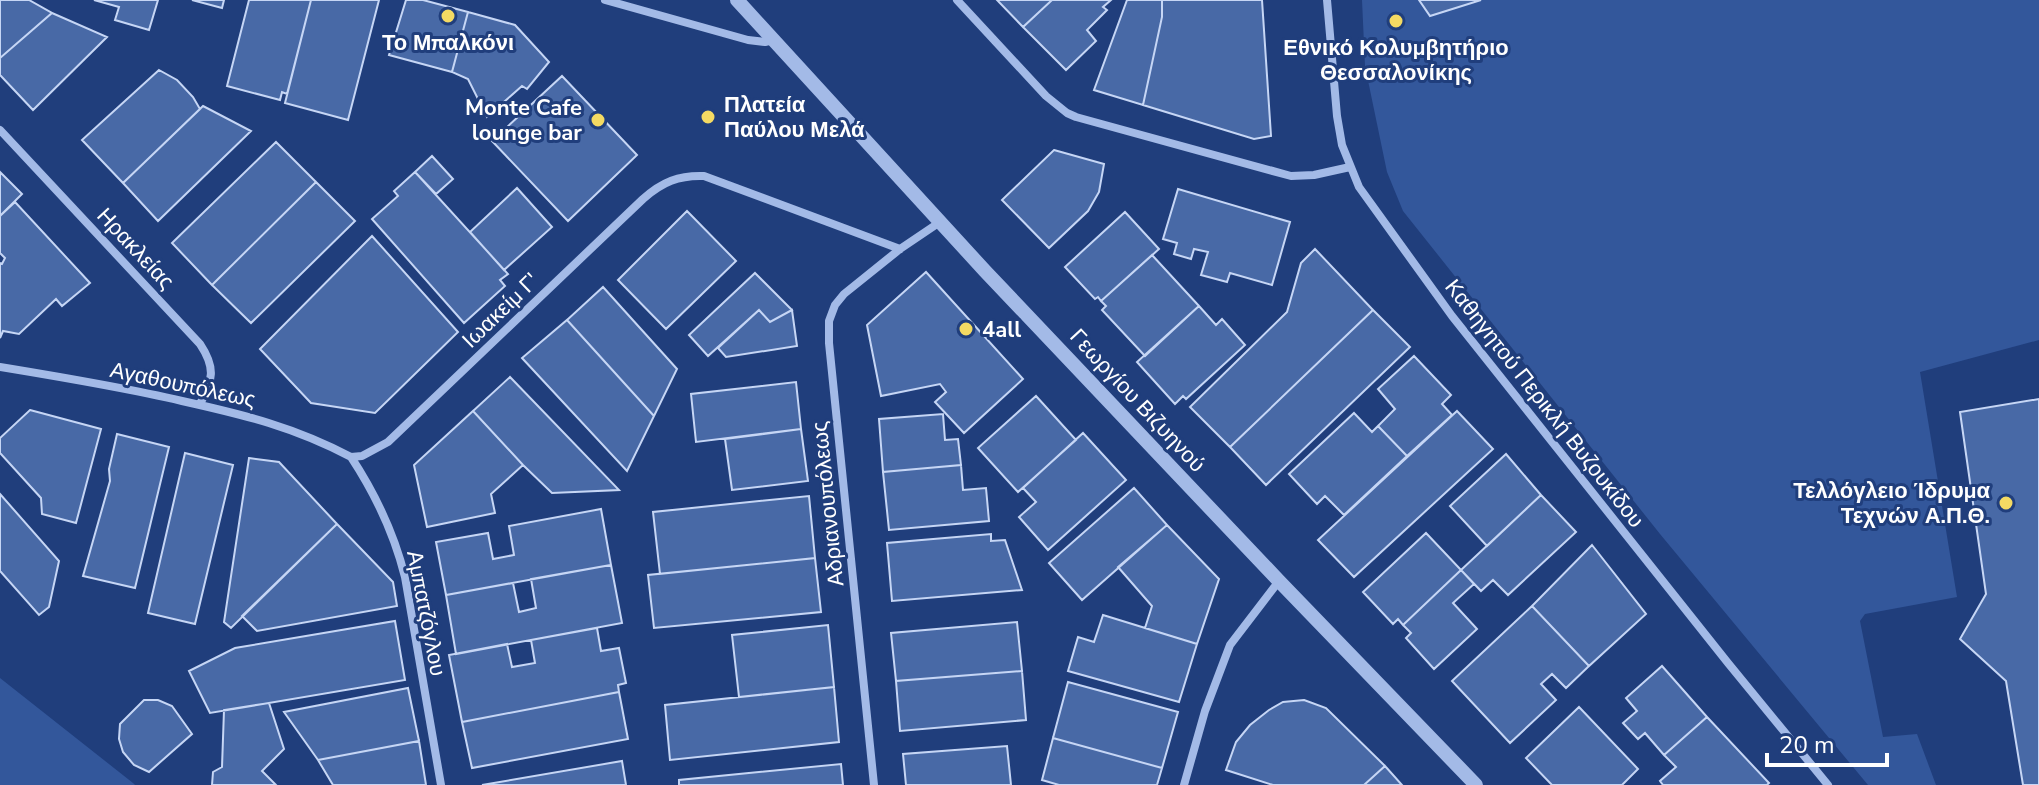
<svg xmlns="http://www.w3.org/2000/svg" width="2039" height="785" viewBox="0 0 2039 785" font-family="'Nunito Sans',sans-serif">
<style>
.green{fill:#33579b}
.building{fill:#4869a6;stroke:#c6d6f5;stroke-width:2}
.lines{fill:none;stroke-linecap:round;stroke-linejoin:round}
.minor{stroke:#a3bae7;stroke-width:8}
.tertiary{stroke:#a3bae7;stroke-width:14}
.poi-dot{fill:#f4da63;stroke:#203e7c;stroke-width:3}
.labels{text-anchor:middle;stroke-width:6;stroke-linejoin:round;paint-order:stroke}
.poi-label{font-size:22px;font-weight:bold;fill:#fff;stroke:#203e7c}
.street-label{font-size:22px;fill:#fff;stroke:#203e7c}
</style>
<rect width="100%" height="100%" fill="#203e7c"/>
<!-- green -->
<path class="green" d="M1362,0h677v340l-119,32 37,225 -92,17 -5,7 23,116 34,-3 19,51h-68l-208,-251 -257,-323 -16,-39 -22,-106z
M0,678l133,105 2,2h-135z"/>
<!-- building -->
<path class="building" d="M0,0h29l23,13 -52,45z
M94,0h64l-9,30 -34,-10 4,-13z
M192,0h32l-2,8z
M249,0h62l-24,94 -5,-2 -2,8 -53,-14z
M311,0h68l-31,120 -63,-17z
M406,0h17l45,12 -16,60 -63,-17z
M997,0h55l-29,27z
M1052,0h59l-8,7 4,3 -20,20 9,11 -30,29 -43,-43z
M1127,0h35v17l-19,88 -49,-15z
M1162,0h100l9,136 -17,3 -111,-34 19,-88z
M1419,0h62l-51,16z
M468,12l47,13 34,37 -22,27 -5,-3 -35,31 -19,-38 -16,-7z
M52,13l55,24 -74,73 -33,-35v-17z
M159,70l18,10 16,17 7,12 -77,74 -41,-43z
M562,76l75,79 -69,66 -76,-80z
M203,106l48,25 -93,90 -35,-38z
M276,142l40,40 -104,103 -40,-42z
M1054,150l50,14 -5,28 -11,19 -39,37 -47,-48z
M432,156l21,23 -17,15 -21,-22z
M0,172l22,22 -22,22z
M415,172l93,102 -8,6 5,6 -41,37 -92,-104 26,-23 -4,-5z
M316,182l39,39 -104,102 -39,-38z
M517,188l35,39 -48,43 -34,-38z
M1178,189l112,33 -18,63 -42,-12 -3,9 -26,-7 7,-23 -14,-3 -3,10 -17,-5 3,-11 -14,-4z
M15,202l75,81 -28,23 -6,-7 -37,35 -16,-3 -3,7v-75l2,1 3,-6 -5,-5v-37z
M687,211l49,50 -70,68 -48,-49z
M1125,212l34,37 -58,52 -3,-4 -3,2 -30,-32z
M372,236l86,96 -83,81 -64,-10 -51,-54z
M1315,249l58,61 -143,137 -40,-40 97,-95 14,-49z
M1152,255l47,51 -54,50 -43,-46 4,-4 -5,-5z
M926,272l97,107 -59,54 -29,-31 11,-10 -6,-8 -59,12 -14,-71z
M755,273l37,37 -22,12 -11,-12 -51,46 -19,-21z
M603,287l74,82 -23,47 -87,-96z
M1199,306l17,19 6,-6 23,26 -59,54 -3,-3 -8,8 -38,-42z
M759,310l11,12 22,-12 5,36 -71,11 -8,-9z
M1373,310l37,37 -144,138 -36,-38z
M567,320l87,96 -27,55 -105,-113z
M1414,356l37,39 -9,9 10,11 -45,41 -29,-30 17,-17 -17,-20z
M510,377l109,113 -67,3 -29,-28 -50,-54z
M796,382l5,47 -105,13 -5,-48z
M1036,396l40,44 -58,52 -40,-44z
M2039,399v386h-16l-17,-104 -46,-42 26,-45 -26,-182z
M30,410l71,19 -25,94 -34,-9 -1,-16 -41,-45v-15z
M473,411l50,54 -32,29 4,19 -68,14 -13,-62z
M1457,411l36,38 -139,128 -36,-37z
M1354,413l18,19 6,-6 29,30 -63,59 -19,-19 -8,8 -28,-30z
M943,414l2,26 13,-1 3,26 -78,7 -4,-53z
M801,429l7,52 -76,9 -7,-51z
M1083,433l43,47 -78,70 -29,-33 17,-15 -13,-14z
M117,434l52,13 -34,141 -52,-12 27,-95 -1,-12z
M185,453l48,12 -38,159 -47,-11z
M1506,454l35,41 -54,51 -37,-40z
M249,458l30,4 58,62 -106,104 -7,-6z
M961,465l2,25 23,-2 3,33 -100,9 -6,-58z
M1134,488l33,37 -85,75 -33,-37z
M0,494l59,67 -10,46 -10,8 -39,-44z
M1541,495l35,37 -68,63 -15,-15 -12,11 -20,-21z
M809,496l6,62 -155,16 -7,-62z
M601,509l10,56 -165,30 -10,-53 52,-9 5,26 21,-4 -5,-29z
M337,524l56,58 4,24 -140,25 -15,-15z
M1167,525l52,54 -22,65 -52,-16 7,-22 -34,-39z
M1426,533l35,37 -58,55 -5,-6 -5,5 -30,-32z
M991,534v7l14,-1 17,50 -130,11 -5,-58z
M1592,545l54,69 -57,52 -57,-60z
M815,558l6,54 -167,16 -6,-53z
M611,565l11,58 -166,31 -10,-59 67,-12 6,29 17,-4 -5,-29z
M1461,570l13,14 -21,19 24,26 -43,40 -28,-31 5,-5 -8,-8z
M1532,606l57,60 -23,22 -14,-14 -11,10 15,16 -46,43 -58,-62z
M1103,615l94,29 -18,58 -111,-31 10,-34 16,5z
M395,621l10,59 -195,33 -21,-42 46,-23z
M1017,622l5,49 -126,10 -5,-48z
M828,625l6,62 -95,10 -7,-62z
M597,628l4,23 18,-3 7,35 -8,2 1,7 -157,30 -13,-67 58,-11 5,23 23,-4 -4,-23z
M1662,666l45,51 -43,38 -19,-22 -7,6 -15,-16 14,-12 -11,-13z
M1022,671l4,49 -126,11 -4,-50z
M1068,682l110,30 -16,56 -109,-30z
M834,687l5,55 -169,18 -5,-55z
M408,688l11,53 -101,19 -34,-48z
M619,692l9,47 -156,29 -10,-46z
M144,700h14l14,6 20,28 -43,38 -15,-7 -11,-13 -4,-13 1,-15z
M1304,700l22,8 59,58 -21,19h-91l-47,-15 10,-28 14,-17 19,-15 14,-8z
M269,703l15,46 -22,22 14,14h-64l1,-13 9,-5 2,-57z
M1579,707l59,62 -16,16h-70l-26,-27z
M1707,717l62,66 -2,2h-104l-3,-4 16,-14 -12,-12z
M1053,738l109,30 -5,17h-98l-17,-5z
M419,741l7,44h-93l-15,-25z
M1007,746l4,39h-105l-3,-31z
M622,761l4,24h-144z
M841,764l2,21h-164v-5z
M1385,766l17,19h-38z"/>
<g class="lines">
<!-- minor -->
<path class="minor" d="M605,0l143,40 17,2 8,-2
M957,0l89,96 21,17 9,4 215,59 23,-1 36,-8
M1327,0l10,116 5,29 17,42 93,129 276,347 100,122
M0,130l200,214c16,24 13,36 0,60
M0,367c61,10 122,20 182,34 63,14 112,26 169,56
M351,457l11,-1 26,-14 255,-243c19,-17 36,-24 61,-23l196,73
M351,457c25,38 43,76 54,120l36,208
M874,785l-45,-442v-22l6,-16 9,-11 56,-45 40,-27
M1184,785l21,-74 25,-66 49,-64"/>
<!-- tertiary -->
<path class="tertiary" d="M737,0l248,271 294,310 197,204"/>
</g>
<!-- markers -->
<g class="poi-dot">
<circle cx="448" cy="16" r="8"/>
<circle cx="1396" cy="21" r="8"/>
<circle cx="708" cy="117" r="8"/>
<circle cx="598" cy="120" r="8"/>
<circle cx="966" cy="329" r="8"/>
<circle cx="2006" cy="503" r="8"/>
</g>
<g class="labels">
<!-- poi labels -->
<g class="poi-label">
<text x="448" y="50">Το Μπαλκόνι</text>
<text x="1396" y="55">Εθνικό Κολυμβητήριο<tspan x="1396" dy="25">Θεσσαλονίκης</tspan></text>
<text x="724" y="112" text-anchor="start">Πλατεία<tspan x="724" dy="25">Παύλου Μελά</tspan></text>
<text x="582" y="115" text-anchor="end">Monte Cafe<tspan x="582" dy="25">lounge bar</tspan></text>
<text x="982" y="337" text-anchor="start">4all</text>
<text x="1990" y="498" text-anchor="end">Τελλόγλειο Ίδρυμα<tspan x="1990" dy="25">Τεχνών Α.Π.Θ.</tspan></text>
</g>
<!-- street labels -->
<g class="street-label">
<text transform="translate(136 248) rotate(47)" y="8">Ηρακλείας</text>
<text transform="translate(500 310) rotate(-44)" y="8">Ιωακείμ Γ'</text>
<text transform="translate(183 384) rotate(12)" y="8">Αγαθουπόλεως</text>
<text transform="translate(1138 400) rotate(47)" y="8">Γεωργίου Βιζυηνού</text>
<text transform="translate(1545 403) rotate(52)" y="8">Καθηγητού Περικλή Βυζουκίδου</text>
<text transform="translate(827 504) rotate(-96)" y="8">Αδριανουπόλεως</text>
<text transform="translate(427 613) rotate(79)" y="8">Αμπατζόγλου</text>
</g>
</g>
<!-- scale -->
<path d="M1767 753v12h120v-12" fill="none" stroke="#ffffff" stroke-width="4"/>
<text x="1779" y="753" font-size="24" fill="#ffffff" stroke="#203e7c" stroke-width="6" paint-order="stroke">20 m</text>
</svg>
